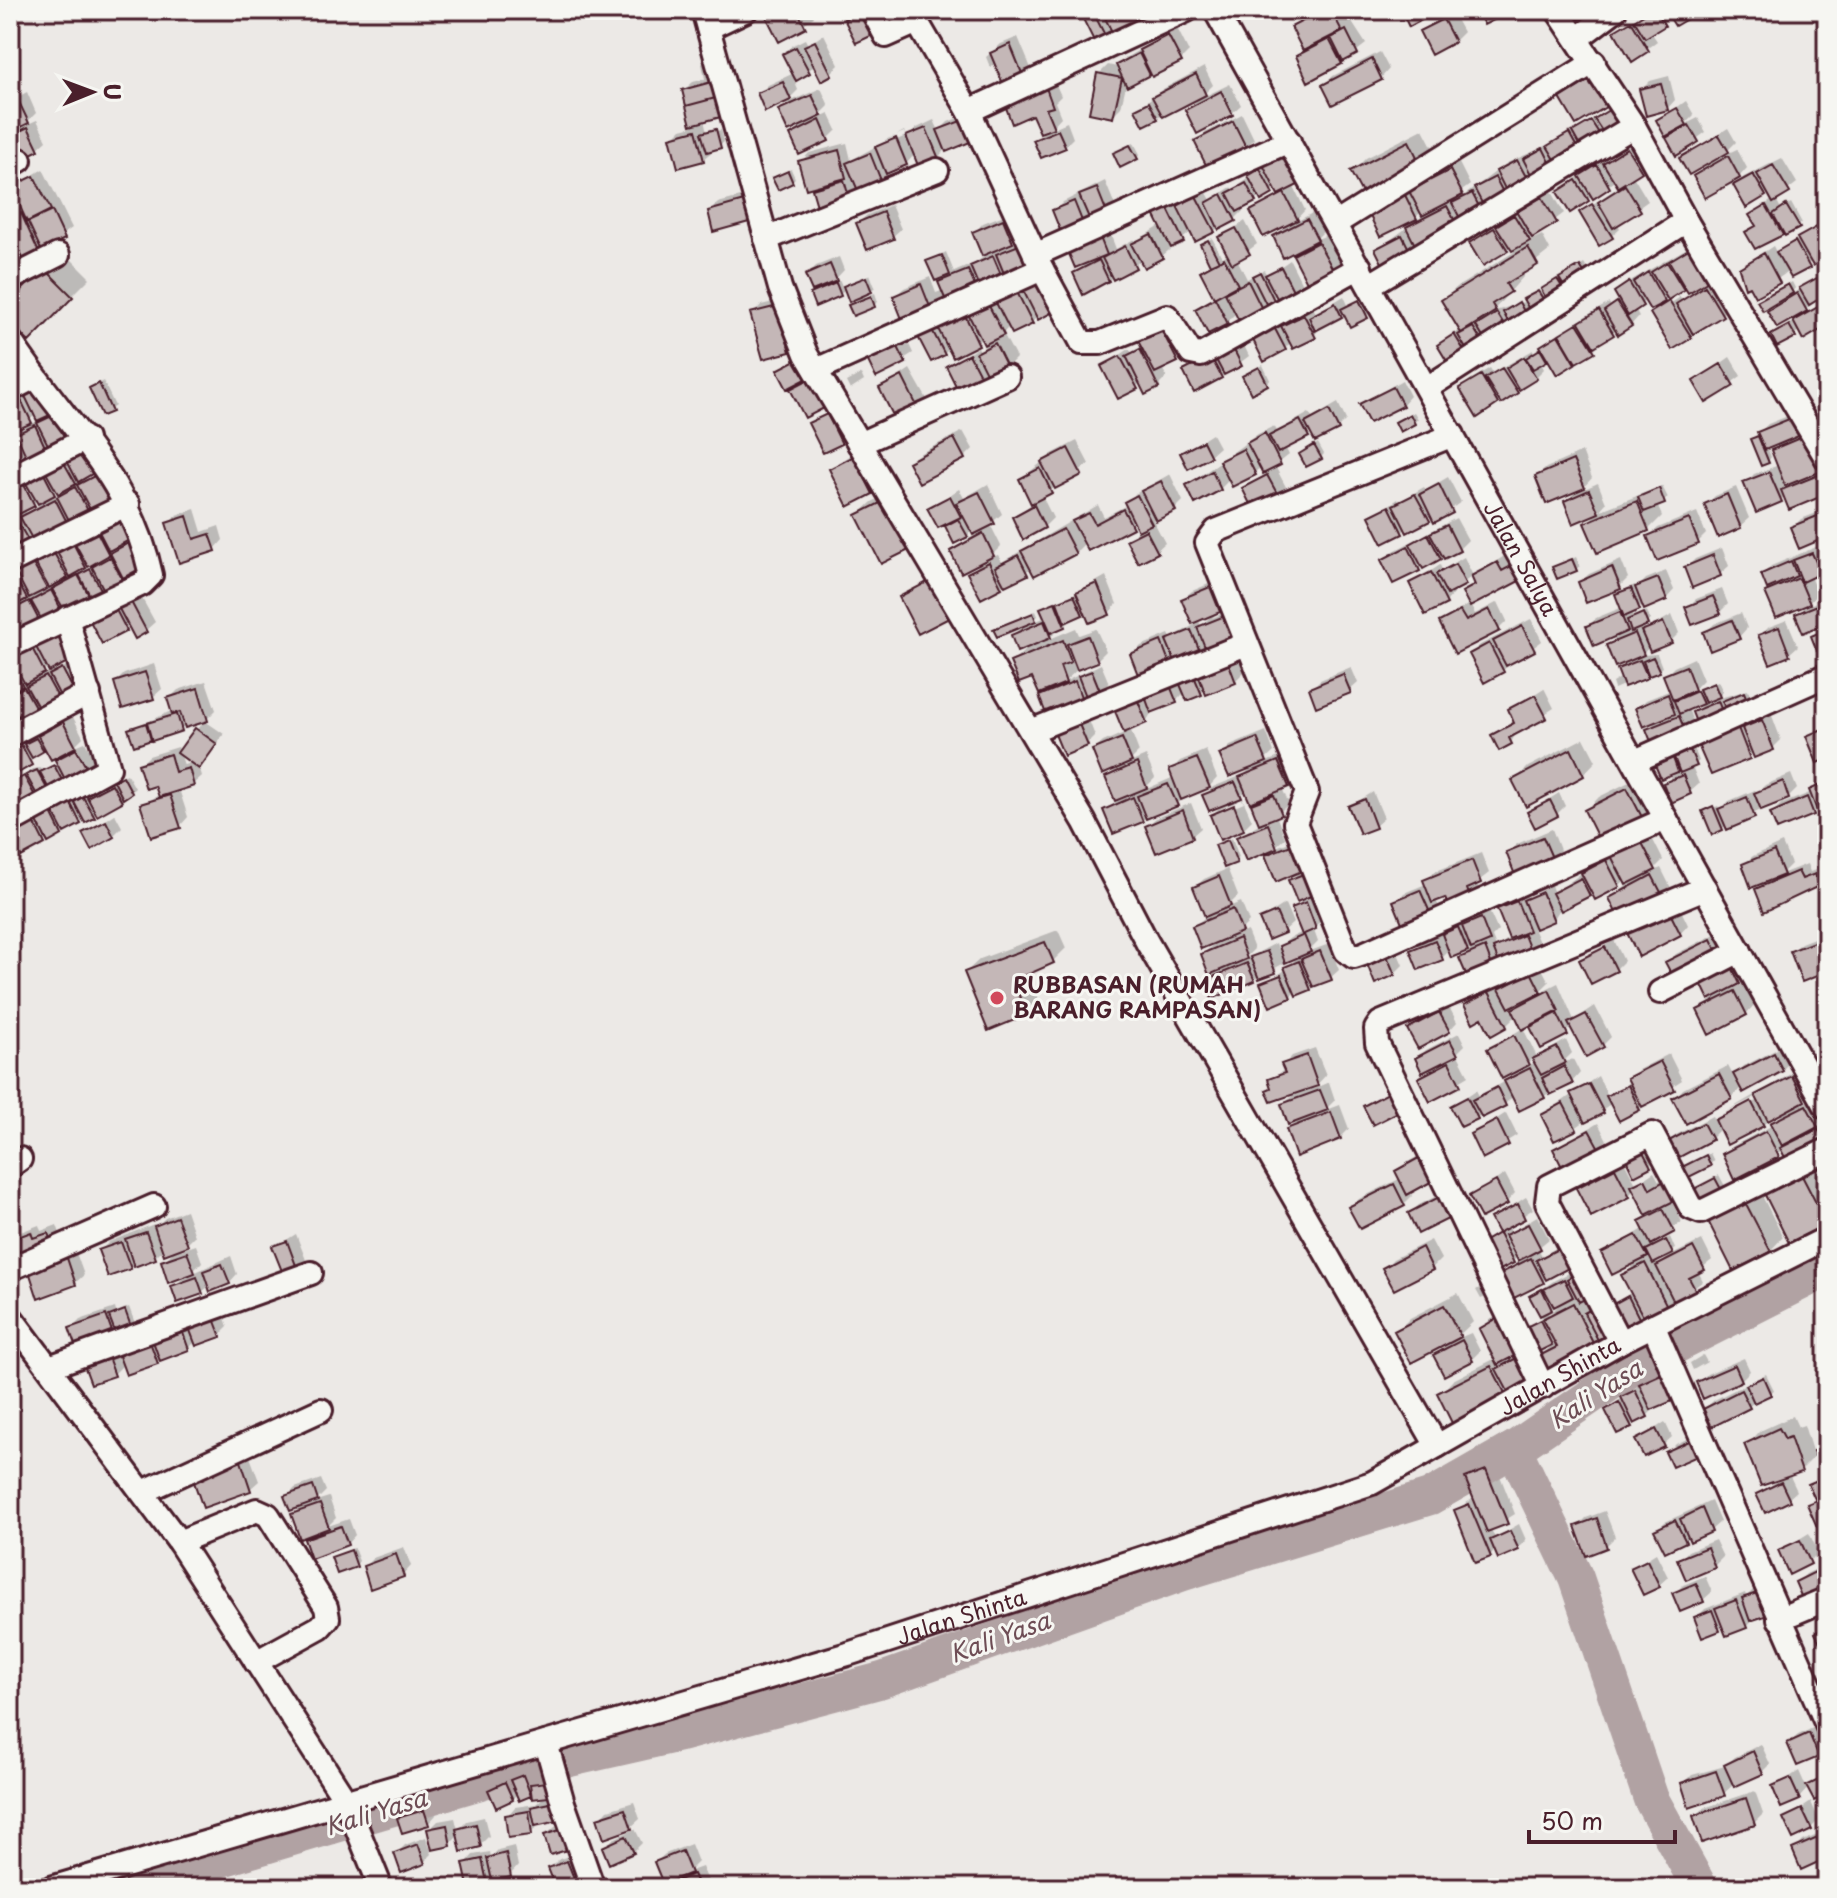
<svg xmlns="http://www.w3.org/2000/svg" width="1837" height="1898" viewBox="0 0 1837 1898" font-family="'Playpen Sans',sans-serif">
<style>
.shadow{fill:#0003;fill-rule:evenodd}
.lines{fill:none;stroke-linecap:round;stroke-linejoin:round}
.river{stroke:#b1a2a3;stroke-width:36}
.building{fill:#c4b7b7;stroke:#4a1f2b;stroke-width:2}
.minor-casing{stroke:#4a1f2b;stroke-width:28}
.minor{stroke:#f6f6f2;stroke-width:22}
.poi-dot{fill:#d1495b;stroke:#f6f6f2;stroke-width:3}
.labels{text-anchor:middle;stroke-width:6;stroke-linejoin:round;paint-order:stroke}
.street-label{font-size:22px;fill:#4a1f2b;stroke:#f6f6f2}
.poi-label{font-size:22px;font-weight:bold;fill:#4a1f2b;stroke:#f6f6f2;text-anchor:start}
.water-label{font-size:24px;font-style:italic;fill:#6e4d55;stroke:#f6f6f2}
</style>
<rect width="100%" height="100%" fill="#ece9e6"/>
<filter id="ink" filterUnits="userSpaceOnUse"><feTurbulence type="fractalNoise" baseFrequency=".0125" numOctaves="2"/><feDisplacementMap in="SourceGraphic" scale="16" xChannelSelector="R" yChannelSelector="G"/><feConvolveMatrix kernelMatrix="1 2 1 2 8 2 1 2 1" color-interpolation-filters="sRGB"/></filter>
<g filter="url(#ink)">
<!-- shadow -->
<path class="shadow" d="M766,10h44l4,7 -34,22z
M1085,10h71l-48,31z
M1309,10h35l22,34 -25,19 -43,-7 6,-6 -11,-23 18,-13z
M1648,10h50l-27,7 -20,15 6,9 -24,18 -17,-28z
M1814,10h13v9l-6,4z
M1452,12l11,20 -9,9 -33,-9z
M1177,28l12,24 -8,8 -55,25 -5,22 -9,9 -13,-42 9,-9 9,2 10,-10z
M824,34l15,31 -8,8 -15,-8 -22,15 4,10 -8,8 -31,-4 9,-9 26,-12 -9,-19 8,-9 12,-6 3,6z
M1018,37l15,36 -8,9 -29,-19 -6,4 -4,-10 15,-13z
M11,40l10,20 -11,10v-30z
M1380,52l9,17 -8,9 -57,7 9,-9z
M706,60l21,53 -23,7 3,13 14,-3 3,12 -21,17 -31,-21 9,-9 12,-3 -9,-36 9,-8 12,-3 -3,-15z
M1204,67l9,18 -14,14 31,-15 11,21 -9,8 -45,-3 14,-14 -44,21 -20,-8 26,-20z
M1599,73l15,24 -37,26 -14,-24z
M1669,76l6,24 -8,9 -26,-19 9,-9z
M1053,78l8,18 -6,6 6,15 -12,13 18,-8 6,16 -8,8 -29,-6 6,-6 -9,-22 -19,9z
M821,88l8,18 -13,13 13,-6 8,17 -9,9 -28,13 -8,-17 13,-13 -24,-11 8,-9z
M27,92l9,21 -13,13 14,-6 10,20 -9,8 -28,13v-60z
M1623,100l9,15 -104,67 -120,67h-30l46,-34 -2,-4 -6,6 -36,-11 79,-43 11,22 -15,11 2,5 50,-38 46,-20z
M1686,101l8,14 -10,10 14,-7 8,14 -29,21 -19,-32z
M975,111l-37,47 -23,-4 -9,10 -17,7 -8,11 -61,28 -7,-25 -12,-23 8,-9 38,-10 4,17 53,-29 3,6 10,-9 17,-8 5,11 9,-9zM904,132l2,4 -21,9v-5z
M1242,114l12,25 -8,8 -49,-5 8,-9z
M1728,128l8,14 -14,14 15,-7 10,19 -8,9h-44l14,-14 -27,-5z
M1423,129l11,21 -14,14 -67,7 13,-13z
M1636,141l13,21 -16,14 15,25 -31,22 3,5 -9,8 -30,-24 39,-26 -4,-6 -28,19 -29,-7 31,-24 16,-10 2,3z
M1134,143l6,11 -3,4 -18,-8z
M1782,158l15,25 -21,16 5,10 10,-6 11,20 -20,10 -34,-1 9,-8 -5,-9 21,-16 -4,-8 -4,4 -29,-10 8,-8z
M1266,166l27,19 12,25 -13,14 24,-13 9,19 -10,10 12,-5 16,30 -8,9 -40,-19 10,-10 -30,-8 14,-14 -37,-11 30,-20 -5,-4 -36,20 2,3 -8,8 -22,12h-21l-30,25 -20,4 -34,20 -33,-6 14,-14 -13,5 32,-37 8,21 18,-10 1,3 27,-17 -6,-10 20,-15 3,7 26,-18 6,11 20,-13 2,3z
M43,169l29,59 -24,17 -8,11 -30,18v-85z
M791,169l4,9 -3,3 -17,-2z
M1105,181l11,27 -26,8 -7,8 -28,-13 8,-9z
M1551,190l13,23 -41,31 19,-9 8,15 -29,23 2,4 -31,35 32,-10 60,-38 7,11 -120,78 -31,-8 21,-16 -18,-29 14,-13 57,-35 -3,-6 -5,4 -35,-7zM1489,315l-11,11 -3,-5z
M752,194l5,18 -9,9 -38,-10 8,-8z
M891,205l10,24 -9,8 -34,-14 9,-8z
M1012,212l9,21 -13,13 24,-10 -31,40 -56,23 1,3 -15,8 -36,-14 9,-8 26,-11 6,16 8,-3 -4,-7 11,-11 -15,6 -7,-16 17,-10 8,20 21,-9 10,-7 -10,-24 8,-9z
M1827,219v37l-38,15 -33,23 -14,-17 2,-3 -3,-6 32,-22 4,8z
M1245,221l12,23 -20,15 10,20 17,-9 3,6 23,-16 13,26 -9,8h-17l-7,6 3,5 -9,9 -27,-2 -16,16 11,-5 3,8 -20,12 -4,-7 10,-10 -23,-17 17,-13 -13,-24 9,-9 -9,-19 10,-6 10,19 7,-3 -8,-16z
M1701,240l4,43 9,-4 16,27 -8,8 -32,23 -37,-23 26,-16 -2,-4 -26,14 -5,-8 -11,9 4,7 -8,9 -14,4 -24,21 -35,22 -10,-15 -7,6 3,6 -8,8 -59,38 -16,-27 9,-8 20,-12 3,5 40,-23 2,3 51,-37 23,-13 2,4 9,-8 -4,-7 9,-8zM1686,286l5,8 -9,7 -5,-9z
M63,251l27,27 -61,61 -19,-19v-15z
M839,257l5,13 -14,15 10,-4 3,8 27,-15 5,13 -11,11 11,-5 3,9 -4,3 -23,1 11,-11 -16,-7 -6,6h-27l9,-9 -15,-10 9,-9z
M1821,276l6,15 -21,18 -36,2 12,-12 -18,-1 28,-16 3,6 -6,8z
M1023,279l15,37 -6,6 -22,4 -7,7 13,25 -9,9 -19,6 -7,6 -32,-12 29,-20 2,4 6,-6 -3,-7 -29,18 -4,-8 -6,6 -26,-21z
M1344,296l4,9 15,-7 7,14 -4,4 -22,-4 -22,13 -8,11 -23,6 -7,7 -30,-10 29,-19 2,5 28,-17 3,5z
M786,299l11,42 -8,9 -36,-36 8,-9z
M1827,300v24l-27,6 -6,5 -17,-3z
M1170,322l15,30 -23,16 5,9 -9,9 -12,6 -5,-10 -5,5 -32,-21 25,-17 3,4 11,-8 -2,-4 8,-8z
M904,334l9,19 -36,23z
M1241,339l8,17 -28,21 -36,-5 9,-9z
M809,351l26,45 -42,-7 10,-10 -23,-9z
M1730,357l11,19 -34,24 -11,-19z
M1263,365l7,15 -3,4 -23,-8z
M910,369l17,30 -9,9 -36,-20z
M861,374l3,7 -14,9 -4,-8z
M1402,380l8,16 -8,9 -40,-1z
M103,381l12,25 -12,8 -12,-26z
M41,385l33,48 -64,37v-16l14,-7 -2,-6 -12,8v-13l29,-16 -2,-5 -27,14v-28z
M1338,403l8,17 -8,8 -26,3 -27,16 4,8 -14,11 11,21 -8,9 -34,-8 22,-14 -4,-8 -8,7 -24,6 -10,10 -32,-4 70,-51 16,-8 3,5 32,-18 3,5z
M836,407l13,26 -8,9 -31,-18z
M1803,410l12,18 12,35 -8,8 8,-3v24l-37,15 -5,-11 -5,4 -34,-17 8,-9 25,-9 -6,-15 11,-10 -17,7 4,10 -3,4 -16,-22 16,-15z
M1827,410v15l-2,1 -5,-10z
M1414,412l4,7 -4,3 -13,-3z
M963,431l10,18 -9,9 -54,4 9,-8z
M1212,434l7,13 -9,8 -28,-2z
M1077,441l12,23 -47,32 11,22 -9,9 -30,-10 19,-14 -12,-24 31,-25z
M1318,443l6,11 -4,4 -19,-4z
M1582,452l10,26 -12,13 18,-8 8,20 -7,8 63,-25 6,12 -11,7 5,11 -14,14 -61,-7 12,-12 -25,10 -8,-19 12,-13 -41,-13 9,-8z
M851,455l19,37 -39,-23z
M73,458l20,16 16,-8 -19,48 -80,38v-31l9,-6 -2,-4 -7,5v-32zM107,467l-21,15v-4zM58,489l2,5 -11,5zM38,500l2,4 -13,10 -3,-5z
M1170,474l13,27 -8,8 -22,11 12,23 -9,8 -28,-11 12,-10 -4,-8 -51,21 -10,10 -43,15 -51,28 -11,-22 12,-13 -30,-10 23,-16 -3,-5 -6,7 -19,-11 8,-8 -25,-10 29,-19 5,9 24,-14 14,30 -12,10 11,22 -12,12 9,-3 4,7 96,-57 6,12 23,-12 8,-11z
M1448,477l13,25 -26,18 -2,-5 -32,17 -29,-15 26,-18 1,3 25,-15 2,3z
M1736,487l13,31 -9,8 -33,-22 8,-8z
M897,489l24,46 -13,13 -50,-33 14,-13z
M132,507l-1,65 -8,9 -113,56v-63zM106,555l-10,11 -8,4 -2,-4z
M195,509l7,23 17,-6 4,14 -8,9 -35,11 -12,-36 9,-9z
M1827,509v26l-27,11 -8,-18 9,-9z
M1697,512l9,22 -8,8 -49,-6 9,-8z
M1456,518l12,22 -9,9 -40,20 -36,-9 9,-8z
M1821,545l6,20 -17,11 7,18 -8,9 -42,-10 11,-11 -15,-8 8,-8z
M1722,548l7,18 -9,8 -34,-6 9,-9z
M1506,555l5,9 13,-7 -54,48 5,9 23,-12 9,19 -8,8 -58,-6 29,-20 -6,-11 12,-10 -3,-6 -21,14 2,3 -8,9 -34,-18 28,-19 2,5 22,-13 9,19z
M1576,557l4,9 -4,3 -22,-1z
M1621,560l7,18 -9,9 -39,-5 9,-8z
M1666,571l8,19 -8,9 -22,4 -12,9 2,5 13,-6 3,9 -6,5 1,5 27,-15 7,18 -8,8 -21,5 -8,9 15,-1 5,13 -4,3 -44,19 -2,-6 10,-6 -3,-7 11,-11 -22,-13 13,-14 -33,-5 8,-9 27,-11 -6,-12 4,-4 14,-6 1,4 10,-10z
M938,574l18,34 -9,8 -45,-19z
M1106,576l11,28 -8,9 -24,-3 -40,31 31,-13 3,7 17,-6 10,22 -9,9 -18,8 -15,14 37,-18 10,24 -28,15 -42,-7 10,-9 -38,-25 18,-18 -18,-9 12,-11 -29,6 40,-19 2,5 -7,7 15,-6 -3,-9 3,-3 14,-3z
M1218,580l9,22 -15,16 24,-10 10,24 -46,23 -24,4 -6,7 -38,-11 9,-9 28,-12 2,4 23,-13 -11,-26 9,-8zM1214,613l-13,13 -3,-7z
M1722,589l6,15 -8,8 -33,-4 9,-9z
M139,593l16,29 -9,8 -16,-5 -27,16 -11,-20 9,-8z
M1827,598v23l-23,9 -6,-15 8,-9z
M1741,613l6,15 -8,9 -34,-4 9,-9z
M1531,619l11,22 -39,29 -32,-16 9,-9z
M1787,620l11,26 -9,8 -18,8 -10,-27 8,-8z
M71,626l-17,40 3,5 12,-7 20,17 -79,43v-60l10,-5 -2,-4 4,-4zM48,667l3,4 -11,5h-1z
M1235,649l9,23 -9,9 -29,7 -5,5 -16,-1 -9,9 -23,9 -7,12 -16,6 9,24 -12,12 19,-8 9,22 -13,13 32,-14 -3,-7 9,-9 26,-11 11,28 -8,9 -67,33 -36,-10 11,-9 -9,-24 12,-12 -26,-15 9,-8 23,-10 -12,-28z
M1694,658l9,22 -14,14 29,-13 5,11 -7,7 32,-9 5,12 -25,12 -34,-1 13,-13 -19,8 6,17 -8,8 -38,-3 11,-12 -21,-10 8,-8 25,-10 -6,-14 9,-9z
M154,664l8,25 -9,8 -37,-15 8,-8z
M1351,667l7,16 -9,8 -38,-2 9,-9z
M206,681l10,29 -11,11 19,13 -25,32 3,10 -9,8 -14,5 9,28 -8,9 -37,-21 17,-11 -4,-10 -16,-19 9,-9 29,-9 2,5 26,-33 -56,19 -19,-8 42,-20 -3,-12 8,-8zM180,753l13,9 -9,3z
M1544,688l10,20 -36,23 -7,11 -11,6 -7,-13 22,-15 -5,-10z
M1085,710l10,26 -8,8 -22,9z
M1771,713l10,27 -8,8 -19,5 -42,19 -11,-27 8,-8 38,-16 1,4z
M72,715l11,22 -10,10 12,-5 12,22 -87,53v-32l23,-16 8,-1 2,4 15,-9 9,-13 -21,-4 -36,33v-27z
M1827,724v33l-18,-21z
M1266,731l8,21 -13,12 26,-10 9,23 -14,11 7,16 -13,11 9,23 -9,8 -38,-9 22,-14 -7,-18 9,-9 -15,-6 -6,5 11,25 -9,9 -31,-14 13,-13 -20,-6 8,-9 32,-13 9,-9 -32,-11 8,-8zM1242,799l2,4 -24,10v-4z
M1584,738l12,23 -13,14 -68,5 13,-13z
M1694,748l5,13 -7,5 7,18 -9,8 -25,-8 12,-13 -19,-6z
M127,774l8,14 -14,13 -111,58v-25l10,-8 36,-14 23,-17 10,2 9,-9z
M1791,774l6,15 -15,15 30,-12 15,-14v29l-9,1 -5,5h-41l15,-15 -65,30 -16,-17 12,-5 2,4 9,-9 26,-11 2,3 8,-8z
M1641,776l14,28 -13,14 -56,-7 13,-14z
M1373,792l11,26 -9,8 -24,-20z
M1559,793l6,13 -8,8 -28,-2z
M1191,803l10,25 -9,8 -45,-10 9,-8z
M115,814l7,13 -9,9 -28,-2z
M1552,829l8,21 -8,9 -44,-7 9,-8z
M1648,830l15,30 -13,13 11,-5 10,20 -8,9 -52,1 17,-13 -3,-5 -6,6 -26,5 -33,18 -7,11 -20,8 7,17 -47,24 -32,-11 11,-10 -20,7 -2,-5 -8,8 -30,-7 9,-9 68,-31 9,20 -6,6 4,10 15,-10 -11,-27 8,-9 18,-7 2,4 23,-13 3,9 38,-29z
M1232,838l7,19 -13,8 12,31 -12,12 15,-6 8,20 -14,14 12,-5 7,18 -12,12 34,-18 2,6 12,-11 13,-6 -9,-23 13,-13 -17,-15 9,-9 21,-9 4,55 -11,10 5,14 -10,10 21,-8 10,26 -9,8 -34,13 -6,6 -27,-13 24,-15 12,-14 -46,25 -46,1 12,-13 -16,-14 14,-13 -23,-15 13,-10 -12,-29 9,-8 23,-10 -10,-23z
M1300,838l9,23 -8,8 -33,-13 8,-9z
M1782,843l9,21 -10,10 26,-10 3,8 13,-5 4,8 -9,9 -61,5 10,-10 -23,-15 9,-8z
M1481,853l8,20 -13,10 3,6 -9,8 -24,-2 -10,5 3,7 -9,9 -34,-14 8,-9 22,-9 8,-12z
M1285,904l8,19 -9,8 -23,-12z
M1678,904l10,21 -8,9 -51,-1 9,-9z
M1058,930l8,18 -13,13 -25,11 11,28 -13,13 -60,-41 14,-13z
M1719,932l8,14 -52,31 -7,-15 8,-8z
M1827,933v36l-35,-17 9,-9z
M1614,940l10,21 -8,8 -35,-8z
M1394,944l9,21 -9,9 -26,-15z
M1740,958l8,16 -14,14 10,-4 10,21 -8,9 -47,-3 13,-11 -10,-18z
M1540,965l9,17 -11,11 20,-10 16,37 21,-14 16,31 -9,9 -29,-19 -31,19 -11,-23 -14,-8 -11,11 -40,-21 9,-8 23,-12 2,5 10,-10zM1525,999l-13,13 -3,-6z
M1448,1005l9,17 -8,9 -39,-2z
M1523,1028l14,29 29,-17 6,13 -11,11 12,-5 7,14 -8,9 -52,26 -7,-12 -8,8 -28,13 -24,-11 23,-16 3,6 27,-15 13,-12 -30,-20zM1533,1057l3,5 -12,6h-1z
M1459,1033l6,12 -8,8 12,23 -38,23 -10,-20 11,-12 -15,-8 9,-9z
M1783,1046l8,15 -9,9 -40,17 -11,11h-56l8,-9 45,-23 6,11 10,-11z
M1315,1048l11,27 -13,14 16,-7 6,18 -11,11 16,-6 9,24 -9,9 -52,-8 11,-11 -16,-14 14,-14 -29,-1 5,-4 -2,-6 14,-11 -1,-4 8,-9z
M1669,1054l13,26 -43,28 -27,-5 -37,25 -32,-13 55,-39 10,21 23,-16 7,-11z
M1801,1068l12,23 -14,14 16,-7 10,19 -10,10 12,-5v21l-44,7 -48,27 -11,-22 9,-9 40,-21 13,-15 -24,15 -41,3 -10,10 -43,5 8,-8 36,-19 3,6 9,-9v4l37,-18 -2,-4 -34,17z
M1401,1084l-27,39 -8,-17z
M1506,1113l11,22 -34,21 -11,-21z
M1598,1123l9,17 -9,8 -43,1z
M1645,1146l8,16 -3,3 -23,-8z
M1435,1147l-25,44 2,5 -8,8 -53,4 8,-9 42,-21 -4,-7 9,-8z
M1710,1153l4,8 -4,3 -28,5z
M1813,1158l14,27 -1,37 -48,-46z
M1624,1161l12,23 18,-12 5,9 18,-9 -6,28 11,22 -30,20 2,3 16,-8 5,12 -19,11 3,6 9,-9 34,-17 10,20 -14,11 5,10 -35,27 -23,8 -45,23 -95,57 -65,-2 13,-14 43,-22 -15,-29 9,-9 22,-12 12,23 18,-14 -10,-21 23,-16 18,-9 39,35 20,-14 -8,-17 14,-14 -35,-7 42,-26 -4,-6 7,-7 -13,-26 -6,6 -50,-6 8,-9zM1559,1305l-10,10 -2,-5zM1554,1341l1,1 -16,16 -4,-7z
M1505,1174l10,19 -8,9 -35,-6z
M1719,1175l6,11 -4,4 -24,-1z
M1757,1186l26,51 -13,14 -62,-33z
M1452,1188l-33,43 -9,-18 9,-8z
M1526,1197l7,12 -25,17 3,6 26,-16 12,23 -11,9 4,8 35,-20 -34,45 -42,-6 19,-14 -2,-5 -5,5 -29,-18 15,-12 -6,-13z
M186,1210l9,26 -14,14 15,-5 6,17 -13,13 42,-19 6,18 -8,9 -19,2 -8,7 -28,-5 13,-13 -24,-12 14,-14h-13l-9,9 -25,10 -29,-17 8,-8 45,-18 2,3 9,-9z
M39,1225l2,6 16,-6 4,11 -51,25v-25z
M296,1234l10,26 -9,9 -22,-22z
M1431,1240l10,19 -9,9 -37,19 -10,-19 8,-9z
M75,1250l9,25 -9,8 -44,-11z
M1494,1279l2,13 -15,7 -5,-9z
M1458,1293l15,29 -19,18 17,-7 9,18 -9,9 -35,-5 14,-14 -53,-10 13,-13z
M129,1307l7,19 -19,9 -46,-6 9,-9 35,-12 1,4z
M222,1308l6,19 -8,8 -24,6 -8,8 -32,13 -32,2 -10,10 -27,-8 29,-17 3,6 10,-10z
M1703,1355l4,7 -14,8 -3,-7z
M1744,1358l6,13 -9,9 -43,3 9,-9z
M1679,1363l-23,44 -9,9 -17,9 -23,-15 43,-34z
M1766,1374l8,16 -25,16 -44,3 9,-9z
M1793,1416l5,11 6,-2 9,29 14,-12v21l-10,-9 -16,16 -12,4 8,17 -9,8 -30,-4 19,-14 -30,-36 13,-14z
M1665,1422l7,15 -9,8 -25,-5z
M1704,1431l5,12 -42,10 9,-9z
M249,1454l10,27 -9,8 -55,-10z
M1495,1463l20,51 -24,15 4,9 24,-14 7,16 -8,8 -22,1 -6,6 -34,-45 19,-13 -7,-18 8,-9z
M321,1479l5,12 -10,10 13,-4 7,21 -8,8 21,-7 6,16 -8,9 -41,-4 9,-9 -22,-16 10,-11 -16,-7 8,-9z
M1711,1501l9,21 -9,8 -20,9 -1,-4 -5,5 -28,-10 8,-8z
M1605,1511l10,26 -9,9 -19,7 -10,-26 9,-9z
M1809,1533l10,21 -29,18 -10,-21z
M1715,1540l8,17 -9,9 -34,-6 8,-9z
M404,1547l7,19 -8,9 -38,-9 8,-8z
M354,1548l5,13 -3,4 -22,-8z
M1656,1553l12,24 -9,8 -27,-17z
M1827,1564v25l-30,-6 9,-9z
M1705,1576l7,16 -9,8 -29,-6 9,-9z
M1772,1584l-17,33 -9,10 -22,-2 -5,4 -23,-11 9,-9 40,-16 1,4 7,-7z
M1817,1726l9,21 -8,8 -29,-12 9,-8z
M1761,1744l9,20 -8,8 -28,12 -11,10 -40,-10 9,-9 33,-9 10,-9z
M1799,1771l8,18 20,-16v19l-18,-5 -10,11 -25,-11z
M527,1772l5,13 36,9 -37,39 -24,-17 8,-9 21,-3 9,-8 -12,-5 -13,7 -2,-5 -6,6 -22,-8z
M1755,1791l8,23 -9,9 -59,-6 9,-9z
M1827,1798v21l-1,1 -5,-16z
M634,1802l6,17 -9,8 -31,-8 8,-9z
M1811,1802l8,18 -8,8 -25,-9z
M433,1803l3,12 -8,9 -28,-6 8,-8z
M484,1817l5,19 -9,9 -21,-10 -9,9 -21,-14 9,-9 17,-3 3,12 9,-9z
M572,1821l-3,26 -23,-12 9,-8z
M635,1829l7,14 -9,9 -29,-4 9,-9z
M1827,1831v25l-32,-6 8,-9z
M426,1837l6,17 -8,8 -28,-8 9,-9z
M691,1844l7,18 -10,10 14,-5 8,18 -45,3 11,-12 -20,-14 9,-8z
M514,1846l4,20 -8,9 -17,-2 -7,7 -21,-16 8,-9 17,-3 1,5 7,-7z
M575,1853l7,18 -8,8 -24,-11 8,-8z"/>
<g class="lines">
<!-- river -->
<path class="river" d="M1514,1449l62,129 75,221 49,89
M124,1888l393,-117 163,-37 202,-54 301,-107 247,-76 84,-48 118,-81 195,-99"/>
</g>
<!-- building -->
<path class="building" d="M763,10h34l9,18 -27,14z
M863,10l12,24 -19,9 -12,-24z
M1085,10h7l17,33 -11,6 -18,-36z
M1101,10h30l10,20 -24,12z
M1324,10h7l11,21 -39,20 -12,-24z
M1401,10h28l2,5 -22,12z
M1477,10h32l1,2 -26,13z
M1650,10h6l9,16 -20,12 -11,-18z
M1665,10h37l-27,16z
M1443,19l12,23 -24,13 -12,-24z
M1631,21l18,30 -17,11 -18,-31z
M1346,30l12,24 -15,8 -12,-24z
M1168,35l14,27 -30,15 -13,-27z
M1329,39l13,25 -34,18 -12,-26z
M815,41l17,34 -11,6 -17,-35z
M1010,44l16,39 -20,8 -16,-38z
M796,47l14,26 -14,8 -14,-27z
M1139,53l11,22 -23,12 -11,-22z
M1372,59l10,21 -50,25 -10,-20z
M1097,73l25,5 -9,40 -24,-5z
M1196,74l10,21 -43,22 -11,-20z
M719,80l4,16 -37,10 -4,-16z
M1590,80l16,27 -30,18 -16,-27z
M783,82l8,18 -26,12 -8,-19z
M1661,84l7,26 -22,6 -7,-27z
M1045,85l8,22 -7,2 8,19 -14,5 -8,-18 -20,9 -8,-22z
M1221,91l12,24 -36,19 -12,-24z
M812,95l10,21 -34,16 -10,-22z
M723,96l5,19 -37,10 -5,-19z
M18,100l11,23 -18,9 -1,-29z
M1149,102l9,17 -14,7 -9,-17z
M1614,107l11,18 -19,12 -12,-18z
M1677,108l10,17 -22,12 -9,-17z
M966,119l9,21 -29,12 -9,-22z
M820,120l9,21 -30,14 -9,-20z
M1233,121l14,28 -39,20 -14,-28z
M1591,121l11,17 -20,12 -10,-18z
M1689,125l10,17 -23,14 -10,-18z
M28,127l11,23 -29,14v-28z
M926,128l13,31 -20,9 -13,-32z
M716,129l5,19 -14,4 -6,-19z
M696,130l8,31 -26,7 -8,-31z
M1058,130l8,18 -25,10 -8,-18z
M1569,133l11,20 -21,13 -12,-20z
M1719,135l10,17 -40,23 -10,-17z
M896,138l11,27 -21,9 -11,-27z
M1409,141l12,24 -58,30 -13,-24z
M1130,145l8,14 -18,9 -7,-15z
M1543,148l11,22 -20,10 -11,-21z
M1627,148l15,24 -24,15 -15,-24z
M839,150l7,28 -40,11 -8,-28z
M870,153l12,30 -23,10 -13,-30z
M1284,154l16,30 -22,11 -15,-30z
M1728,156l12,22 -35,20 -12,-22z
M1517,160l13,24 -22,11 -12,-24z
M1597,165l13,23 -17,11 -14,-23z
M1773,165l17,28 -17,10 -16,-29z
M1260,169l13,25 -12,7 -13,-25z
M1450,170l13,25 -41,21 -13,-25z
M788,171l5,12 -15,7 -6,-12z
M1753,174l13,22 -20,12 -13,-23z
M34,176l17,34 -24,12 -16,-35z
M1495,177l11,21 -21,11 -11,-21z
M844,180l7,24 -32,9 -7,-24z
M1576,180l13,21 -19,12 -13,-21z
M1246,183l10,19 -19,10 -10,-19z
M1625,185l16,26 -28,17 -15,-26z
M1097,188l12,30 -17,7 -13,-30z
M1284,193l14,27 -35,17 -13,-26z
M1472,193l11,21 -20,10 -11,-21z
M1222,194l14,27 -17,9 -13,-27z
M1405,195l12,24 -37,18 -11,-23z
M1196,196l19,36 -20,10 -18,-36z
M1542,197l15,26 -25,15 -15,-26z
M744,201l5,21 -36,10 -5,-21z
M1074,201l10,25 -22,9 -10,-25z
M1592,204l21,34 -14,8 -20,-34z
M1766,205l17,30 -28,14 -10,-17 11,-6 -7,-11z
M1786,205l14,23 -15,8 -12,-22z
M1447,206l12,23 -41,22 -12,-24z
M1167,207l17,35 -13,6 -17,-34z
M52,211l13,28 -24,11 -13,-28z
M883,212l11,27 -27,11 -11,-27z
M21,213l20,44 -15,8 -16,-34v-13z
M1514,215l16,26 -18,10 -16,-25z
M1003,219l10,24 -31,13 -10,-24z
M1307,219l11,21 -35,18 -10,-22z
M1824,223l3,35 -14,8 -16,-28z
M1236,228l14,26 -18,10 -14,-27z
M1494,228l14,23 -25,15 -14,-23z
M1151,234l12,24 -19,10 -13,-24z
M1099,235l8,20 -32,13 -8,-19z
M1402,235l8,16 -27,14 -8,-16z
M10,237l16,32 -16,7z
M1208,240l11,21 -9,4 -10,-21z
M1795,241l15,27 -19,10 -15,-26z
M1318,242l18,33 -26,13 -17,-33z
M1024,243l8,21 -27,12 -9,-22z
M1125,246l11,22 -23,12 -11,-22z
M1528,247l10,18 -32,19 5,8 -19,12 4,7 -35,22 -20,-33z
M1692,247l20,32 -24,14 -19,-32z
M1764,253l16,30 -25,14 -6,-11 -4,2 -6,-20z
M942,255l8,20 -15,6 -9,-20z
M993,256l9,21 -23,10 -9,-21z
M1224,258l14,27 -24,13 -14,-27z
M1099,260l10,21 -26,14 -10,-22z
M1667,262l17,28 -16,10 -17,-28z
M830,264l7,17 -25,10 -7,-16z
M1580,266l9,14 -21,13 -9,-15z
M1281,267l15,29 -16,8 -15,-29z
M44,268l29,29 -44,45 -19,-19v-21z
M968,270l8,18 -30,13 -8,-19z
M1260,272l14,28 -8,4 -14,-28z
M1648,272l17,30 -15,8 -17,-28z
M866,277l6,15 -23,10 -6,-16z
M1038,278l17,33 -17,9 -17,-34z
M1817,278l10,16 -18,11 -10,-17z
M1557,279l9,14 -17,11 -8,-15z
M1248,281l17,34 -23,12 -17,-34z
M1629,282l14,24 -15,10 -14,-24z
M836,283l5,13 -26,11 -5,-13z
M921,284l11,28 -28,12 -11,-28z
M1788,284l5,9 -30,18 -6,-10z
M1014,286l19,38 -21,10 -19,-37z
M1705,286l18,30 -30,18 -17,-30z
M1538,291l9,14 -15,9 -9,-15z
M1797,293l10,18 -30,17 -10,-17z
M871,296l4,11 -22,9 -5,-11z
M1215,298l13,26 -20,10 -13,-25z
M1359,300l9,18 -18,9 -9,-18z
M1669,301l23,37 -20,12 -22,-37z
M987,302l17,33 -20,10 -17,-33z
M1519,302l8,15 -16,10 -8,-15z
M1617,302l15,24 -14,9 -14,-24z
M1827,302v24l-24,14 -10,-19z
M1335,303l7,14 -27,14 -6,-14z
M778,306l12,46 -27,7 -13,-46z
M1599,310l15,25 -20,12 -15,-25z
M963,311l16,34 -26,13 -17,-33z
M1497,313l11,18 -21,13 -11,-18z
M1304,315l12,23 -23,11 -12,-23z
M1577,323l18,29 -19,11 -17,-29z
M1789,325l7,12 -19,10 -6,-12z
M930,326l15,29 -14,7 -15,-29z
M1274,327l12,23 -22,12 -12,-24z
M1473,327l12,20 -15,9 -12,-21z
M1161,329l17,33 -23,11 -17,-32z
M1454,334l11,18 -17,11 -11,-18z
M1558,335l17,29 -18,11 -17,-29z
M895,341l11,22 -30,15 -10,-21z
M995,343l13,26 -19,10 -13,-26z
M1232,346l10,20 -18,9 -10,-19z
M1140,349l19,39 -14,7 -19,-39z
M1540,349l7,12 -14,8 -7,-11z
M969,354l14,27 -24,11 -13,-26z
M1120,356l18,33 -20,10 -17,-33z
M1211,357l11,21 -28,15 -11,-22z
M1524,357l13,22 -18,11 -13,-22z
M800,358l10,19 -23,12 -10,-19z
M1721,364l13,22 -28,17 -13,-22z
M1259,367l9,18 -17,9 -9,-18z
M1502,368l16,25 -17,11 -16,-26z
M1481,375l17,29 -21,14 -18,-30z
M902,376l17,34 -22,13 -18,-35z
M813,377l15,29 -23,12 -15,-29z
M99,383l13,29 -10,4 -13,-28z
M37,387l13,28 -13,6 -13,-27z
M1393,387l10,19 -34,17 -10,-19z
M20,398l12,25 -20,9 -2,-29z
M1329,410l10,20 -24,12 -10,-19z
M827,414l15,30 -19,9 -15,-30z
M1410,414l5,10 -15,8 -5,-10z
M54,415l13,28 -16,8 -14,-28z
M1794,417l7,18 -36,15 -8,-18z
M1300,420l9,17 -31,16 -9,-17z
M35,425l12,26 -19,9 -12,-26z
M1265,433l16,32 -18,9 -16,-31z
M1807,435l15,36 -37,15 -14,-36z
M1758,436l11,27 -8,3 -11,-27z
M954,438l11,21 -46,24 -11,-21z
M1203,441l8,16 -23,12 -8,-16z
M1314,445l8,14 -16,8 -7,-13z
M1068,448l14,27 -27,14 -14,-27z
M86,449l11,22 -19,11 -12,-23z
M1243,449l13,26 -24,12 -13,-26z
M854,456l19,38 -25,13 -19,-38z
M1573,460l12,28 -39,16 -11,-28z
M63,461l13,23 -18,10 -13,-23z
M1040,468l12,25 -21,11 -12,-25z
M42,470l13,25 -17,9 -14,-24z
M1212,471l9,19 -26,14 -9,-19z
M1769,472l13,30 -26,11 -13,-31z
M1826,472l1,22 -38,16 -8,-20z
M100,473l16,30 -23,12 -16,-30z
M1267,475l12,22 -26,13 -11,-22z
M22,481l13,25 -18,9 -7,-14v-13z
M1161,481l15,30 -20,10 -15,-30z
M1439,484l14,29 -19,10 -14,-29z
M75,487l16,29 -19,10 -15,-29z
M1659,488l6,16 -21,8 -6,-15z
M1589,490l10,23 -26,11 -9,-23z
M979,492l16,32 -22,11 -17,-32z
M1415,494l15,27 -23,12 -14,-28z
M1727,494l14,34 -23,10 -14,-34z
M1137,495l15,29 -14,7 -14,-29z
M950,496l11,21 -23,11 -11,-20z
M55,499l15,29 -34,18 -16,-29z
M884,501l25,49 -28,14 -25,-49z
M1637,501l12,30 -52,22 -13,-30z
M1034,505l11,23 -22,12 -11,-23z
M1389,506l14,28 -20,10 -14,-28z
M1123,509l10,19 -45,23 -16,-30 17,-8 6,11z
M1825,513l2,24 -28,12 -9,-22z
M123,514l12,23 -26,14 -12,-23z
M187,516l7,23 16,-5 6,17 -37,12 -13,-40z
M16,519l16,28 -16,8 -6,-11v-22z
M958,519l10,18 -14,7 -9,-18z
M1689,519l10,25 -42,17 -10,-25z
M1447,525l13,26 -16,8 -14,-26z
M94,526l15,29 -21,12 -16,-29z
M1063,529l13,25 -42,22 -13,-25z
M1146,530l12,23 -20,10 -12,-23z
M983,533l11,23 -33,17 -11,-22z
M1428,534l13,25 -18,10 -13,-25z
M72,541l14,27 -16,9 -14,-27z
M130,542l13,25 -20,11 -13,-25z
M1408,546l12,25 -27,13 -12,-24z
M54,553l14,25 -19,10 -14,-25z
M1812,553l9,20 -19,9 -9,-22z
M1018,555l10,20 -23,11 -10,-19z
M1713,555l8,21 -29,12 -8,-21z
M110,557l14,25 -19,10 -13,-25z
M1572,559l5,12 -20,8 -5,-12z
M1791,561l6,15 -30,13 -6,-15z
M989,562l13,26 -21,11 -14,-26z
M1497,562l5,9 13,-7 8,15 -53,28 -8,-15 13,-7 -4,-9z
M33,564l14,25 -18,9 -13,-25z
M1455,564l11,21 -19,10 -11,-21z
M1612,567l9,22 -35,14 -8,-21z
M90,569l13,24 -11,6 -13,-24z
M1431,572l16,32 -22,11 -16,-32z
M13,574l14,25 -17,9v-32z
M78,575l13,24 -25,14 -14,-24z
M1658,578l9,22 -23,10 -9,-23z
M1799,578l11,26 -34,14 -11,-26z
M929,581l20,37 -31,16 -19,-37z
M1097,583l13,32 -21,8 -13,-31z
M1210,587l10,25 -28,12 -11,-25z
M1631,588l9,22 -16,7 -9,-23z
M51,590l12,23 -19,11 -13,-23z
M1074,595l9,20 -18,8 -8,-21z
M1713,596l8,18 -29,11 -7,-18z
M130,600l17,32 -12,7 -17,-32z
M29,601l12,23 -20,11 -11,-24z
M1055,602l10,25 -14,6 -11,-25z
M1825,602l2,21 -24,10 -8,-19z
M115,608l12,23 -25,13 -12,-23z
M1489,609l11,22 -45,23 -16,-32 21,-11 6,10z
M1620,612l8,19 -34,15 -8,-20z
M1033,613l3,8 -39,16 -4,-8z
M1643,613l5,12 -17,7 -4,-12z
M1227,615l12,27 -31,13 -11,-28z
M1732,620l8,19 -30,12 -7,-19z
M1044,621l7,17 -34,14 -6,-17z
M1663,622l9,21 -22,9 -9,-21z
M1522,626l13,25 -29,15 -13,-25z
M1779,627l11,29 -20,8 -12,-29z
M1827,629v18l-10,4 -6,-15z
M1191,630l11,26 -25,10 -11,-26z
M62,633l13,25 -26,14 -13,-25z
M1635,633l9,22 -29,12 -9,-22z
M1088,636l10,26 -21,8 -10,-26z
M1063,640l8,22 -11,4 6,17 -27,11 -7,-16 -13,5 -9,-21z
M1161,641l10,26 -31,13 -10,-26z
M1489,643l15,29 -20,11 -15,-29z
M32,648l13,25 -20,11 -14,-25z
M1226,656l10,27 -30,12 -10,-26z
M1653,657l7,15 -11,4 -6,-15z
M1640,660l8,18 -24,9 -7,-18z
M10,662l13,24 -13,7z
M1686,666l9,24 -22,10 -10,-25z
M62,668l13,25 -13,7 -13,-25z
M1092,671l11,27 -14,6 -11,-28z
M145,672l9,27 -32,10 -8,-27z
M1343,674l8,19 -35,14 -7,-19z
M46,676l14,25 -20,10 -14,-25z
M1194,676l8,19 -15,6 -8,-19z
M1167,678l10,25 -26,10 -9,-25z
M1075,681l9,24 -36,14 -9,-23z
M1714,683l6,14 -15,6 -6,-14z
M24,687l14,25 -18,10 -10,-27z
M198,688l10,33 -23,7 -5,-16 -8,2 -5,-16z
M1697,691l6,13 -24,10 -5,-13z
M1744,692l6,15 -22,9 -6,-15z
M1135,694l12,29 -23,10 -12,-29z
M1668,694l7,20 -32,13 -8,-19z
M1535,695l12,23 -38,20 3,6 -13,7 -8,-16 23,-12 -6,-14z
M1718,701l7,18 -26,11 -7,-18z
M177,714l5,17 -30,10 -5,-18z
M1679,716l8,19 -33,14 -8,-20z
M1076,717l12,29 -24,10 -12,-29z
M1762,720l12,30 -20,8 -12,-30z
M63,722l13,25 -25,13 -13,-24z
M146,723l5,17 -17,6 -6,-17z
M1827,727v32l-10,4 -11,-27z
M195,728l22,16 -18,25 -22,-16z
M1738,728l12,31 -39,16 -13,-30z
M36,738l8,13 -12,7 -8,-14z
M1122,738l10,24 -30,13 -10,-25z
M1257,738l10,24 -38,15 -10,-23z
M22,746l10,19 -19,11 -3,-24z
M76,749l14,25 -22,11 -13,-25z
M1571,749l13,27 -58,31 -14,-27z
M1690,750l7,16 -17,7 -6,-16z
M170,754l5,18 14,-4 5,18 -35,11 -4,-11 -9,3 -8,-25z
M1197,758l13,30 -29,12 -12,-31z
M1673,758l5,14 -17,7 -6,-14z
M1278,761l11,26 -39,16 -11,-26z
M1137,763l10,25 -32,13 -10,-24z
M54,765l12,23 -14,7 -12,-23z
M37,770l14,26 -10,6 -15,-27z
M1683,775l8,19 -20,9 -8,-20z
M24,776l16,29 -17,9 -13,-30z
M123,776l9,17 -9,6 -9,-18z
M1783,781l6,18 -28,11 -7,-17z
M1235,782l7,16 -33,13 -7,-16z
M1827,782v27l-9,4 -9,-23z
M112,784l10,18 -25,14 -10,-19z
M1168,784l10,22 -32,13 -9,-23z
M1627,788l16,31 -43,23 -16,-32z
M170,795l11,33 -30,9 -11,-33z
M1274,795l8,20 -23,9 -8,-20z
M83,797l12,21 -10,5 -11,-21z
M1133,797l10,25 -30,12 -10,-24z
M1747,797l8,21 -28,12 -9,-21z
M1807,797l7,18 -37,15 -7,-17z
M1365,799l11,29 -16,6 -12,-28z
M1550,800l8,16 -23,12 -8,-16z
M70,802l11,22 -17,9 -11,-21z
M1234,805l10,25 -24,10 -10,-25z
M1713,806l10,24 -11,5 -10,-24z
M1183,810l10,28 -37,15 -11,-27z
M51,813l11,22 -14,8 -11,-22z
M106,821l8,16 -23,13 -9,-17z
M34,822l11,22 -24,13 -11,-23z
M1268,824l9,24 -31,13 -10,-24z
M1543,837l10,23 -38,15 -9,-23z
M1639,837l17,33 -30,15 -17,-33z
M1228,840l9,23 -13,5 -9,-23z
M1291,845l11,26 -26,11 -11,-27z
M1774,851l10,24 -33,13 -9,-24z
M1472,860l9,23 -14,6 4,10 -22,9 -4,-10 -13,5 -9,-23z
M1606,860l14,27 -25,13 -14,-27z
M1311,871l9,21 -23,10 -9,-22z
M1798,871l4,8 13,-5 4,12 -55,26 -9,-23z
M1652,875l12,23 -44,23 -11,-23z
M1219,876l12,30 -26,11 -12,-30z
M1581,878l9,18 -29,15 -9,-18z
M1420,890l12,27 -28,11 -11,-27z
M1542,892l12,29 -19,8 -12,-29z
M1517,901l12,30 -20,8 -12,-30z
M1306,902l10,27 -14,6 -11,-27z
M1233,909l9,23 -41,17 -9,-23z
M1669,911l12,24 -42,22 -12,-24z
M1276,912l9,21 -17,7 -9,-21z
M1481,918l9,23 -19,8 -9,-23z
M1458,927l10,24 -17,7 -9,-24z
M1304,935l7,17 -26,11 -6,-17z
M1524,935l8,20 -31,13 -8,-20z
M1827,937v35l-25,10 -12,-31z
M1239,938l8,21 -38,16 -8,-21z
M1711,939l8,17 -45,23 -9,-17z
M1435,940l8,20 -25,10 -8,-20z
M1045,942l9,21 -41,18 14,34 -39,16 -24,-59z
M1485,947l9,24 -25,10 -10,-23z
M1605,947l12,24 -26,13 -12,-24z
M1267,951l9,22 -17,6 -9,-22z
M1320,951l12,29 -19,7 -12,-28z
M1385,951l10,24 -20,9 -10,-25z
M1299,961l12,29 -15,6 -12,-29z
M1247,963l8,18 -43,18 -7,-19z
M1731,965l9,19 -31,16 -9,-19z
M1531,972l10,20 -32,16 -10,-19z
M1281,975l10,23 -21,9 -10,-24z
M1549,990l10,21 -37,19 -10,-21z
M1735,991l12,24 -38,20 -12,-25z
M1489,992l18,35 -16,9 -9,-18 -9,5 -9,-18z
M1439,1012l11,20 -32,17 -11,-20z
M1557,1013l11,22 -27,14 -11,-22z
M1586,1014l18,33 -18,10 -18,-34z
M1514,1035l15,30 -27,14 -15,-30z
M1450,1040l8,15 -36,18 -7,-15z
M1557,1047l8,16 -24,12 -9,-16z
M1774,1053l9,18 -40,22 -10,-19z
M1307,1055l11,31 -47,16 -5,-12 5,-2 -3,-9 17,-6 -4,-9z
M1660,1061l15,29 -33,17 -15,-29z
M1449,1062l12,24 -31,16 -12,-24z
M1564,1066l9,18 -23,11 -8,-17z
M1530,1068l15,30 -26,13 -15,-30z
M1719,1074l13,25 -46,25 -14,-26z
M1792,1076l13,25 -37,20 -13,-26z
M1589,1084l15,29 -19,10 -15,-30z
M1628,1085l12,25 -21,11 -13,-25z
M1497,1087l9,19 -24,12 -10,-18z
M1320,1090l8,20 -40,15 -7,-21z
M1392,1091l10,19 -29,15 -10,-19z
M1467,1097l11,22 -17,8 -11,-21z
M1751,1101l13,25 -37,19 -12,-25z
M1563,1103l14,27 -23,11 -13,-26z
M1806,1105l12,22 -36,19 -12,-23z
M1331,1112l10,27 -45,18 -10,-28z
M1497,1120l12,25 -27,14 -12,-25z
M1703,1123l9,17 -38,20 -9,-17z
M1818,1129l9,17 -38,19 -9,-17z
M1589,1130l11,20 -37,19 -10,-20z
M1766,1131l13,26 -45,23 -12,-26z
M1641,1148l10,19 -17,9 -9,-19z
M1426,1154l12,24 -31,17 -12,-24z
M1706,1155l5,11 -26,13 -5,-11z
M1615,1168l15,29 -39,20 -15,-29z
M1799,1170l28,54 -38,19 -27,-54z
M1715,1178l7,13 -21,11 -7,-13z
M1645,1179l5,10 18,-10 10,20 -32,16 -15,-29z
M1496,1181l12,23 -27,14 -12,-22z
M1394,1184l11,22 -45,23 -12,-22z
M1443,1195l11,21 -36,18 -10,-21z
M1743,1198l28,54 -38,19 -27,-54z
M1518,1204l7,15 -27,14 -8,-15z
M1663,1209l12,23 -24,13 -12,-24z
M177,1217l11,29 -24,9 -10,-29z
M1528,1224l13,25 -23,12 -13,-26z
M31,1232l2,6 15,-5 5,14 -43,16v-23z
M146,1232l10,27 -22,8 -9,-28z
M1499,1233l15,30 -18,9 -14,-29z
M1636,1235l12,22 -36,18 -11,-22z
M1666,1240l7,14 -20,10 -7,-14z
M287,1241l11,30 -14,5 -12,-30z
M121,1242l10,27 -23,8 -10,-27z
M1568,1244l10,19 -32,17 -10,-20z
M1422,1247l11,23 -39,20 -12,-22z
M1693,1247l12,23 -16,8 7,13 -22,11 -18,-36z
M187,1252l8,21 -27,10 -7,-22z
M67,1258l9,27 -38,14 -9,-28z
M1531,1258l13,25 -32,16 -13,-25z
M1645,1263l24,47 -23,12 -25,-47z
M222,1264l8,20 -20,8 -7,-21z
M1581,1271l12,24 -14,7 -12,-23z
M197,1277l6,17 -26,9 -6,-17z
M1564,1279l9,18 -19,10 -10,-18z
M1542,1289l10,21 -12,6 -11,-20z
M1628,1296l13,26 -20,10 -13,-25z
M1573,1303l22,44 -47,33 -11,-23 20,-10 -15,-28z
M1444,1305l17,32 -50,26 -17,-32z
M1599,1305l15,30 -15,7 -15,-29z
M125,1310l8,22 -16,5 -8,-21z
M106,1315l9,25 -37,13 -9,-25z
M1503,1315l19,37 -25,13 -18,-36z
M213,1316l8,21 -25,9 -8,-21z
M1540,1320l12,25 -18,9 -12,-25z
M182,1330l7,20 -29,11 -7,-20z
M1462,1340l11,21 -29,15 -11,-21z
M150,1342l8,22 -32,11 -8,-22z
M1524,1354l15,29 -28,14 -15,-28z
M108,1357l7,19 -24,8 -7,-19z
M1735,1365l7,16 -39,18 -7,-17z
M1491,1366l16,31 -54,28 -16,-32z
M1670,1370l12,27 -31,13 -12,-26z
M1763,1377l8,18 -17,8 -8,-18z
M1635,1390l13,27 -14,7 -13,-27z
M1741,1390l9,18 -38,19 -9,-18z
M1619,1402l13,25 -15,7 -12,-24z
M1779,1428l6,11 5,-2 12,35 -41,14 -17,-42z
M1656,1429l9,18 -21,10 -9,-17z
M1696,1438l6,16 -30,13 -7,-15z
M1827,1445v20l-6,3 -8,-17z
M241,1461l10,30 -48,17 -10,-29z
M1486,1470l22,54 -21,8 -22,-54z
M1827,1476v18l-12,5 -7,-15z
M1781,1482l9,19 -25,12 -9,-19z
M313,1486l5,15 -28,10 -6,-15z
M1827,1496v26l-10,5 -10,-23z
M320,1504l9,24 -29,11 -9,-25z
M1469,1504l22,53 -16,6 -21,-53z
M1702,1508l10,24 -22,10 -10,-23z
M1597,1518l10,30 -21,8 -11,-30z
M1675,1520l11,22 -21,10 -11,-22z
M341,1526l7,19 -37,14 -7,-20z
M1510,1531l9,19 -21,9 -8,-19z
M1800,1540l11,24 -22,11 -11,-25z
M1707,1547l8,21 -29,12 -9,-21z
M351,1550l6,17 -20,7 -6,-17z
M396,1554l8,23 -34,12 -7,-23z
M1647,1560l13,27 -17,8 -13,-27z
M1825,1567l2,24 -23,12 -9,-21z
M1696,1583l8,19 -24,10 -8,-19z
M1763,1591l8,23 -21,7 -8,-23z
M1736,1600l11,28 -21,8 -11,-28z
M1712,1610l8,21 -18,7 -8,-21z
M1827,1627v25l-2,1 -10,-20z
M1809,1733l10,24 -22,9 -10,-23z
M1753,1751l10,23 -29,13 -10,-22z
M1716,1771l9,25 -36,12 -8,-25z
M523,1775l8,21 -12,5 -9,-21z
M1827,1776v18l-13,7 -8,-15z
M1790,1778l10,22 -19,8 -9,-22z
M555,1781l3,15 -26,3 -2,-15z
M505,1782l8,18 -17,8 -8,-18z
M1746,1798l9,27 -53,18 -9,-27z
M560,1801l3,19 -28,6 -4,-19z
M625,1809l7,20 -28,10 -7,-21z
M1802,1809l10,21 -19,9 -10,-21z
M424,1810l5,15 -27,8 -5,-15z
M529,1811l3,24 -24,3 -3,-23z
M476,1824l5,23 -20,5 -5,-23z
M447,1825l4,21 -19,4 -5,-21z
M563,1829l7,20 -20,6 -6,-20z
M1827,1834v24l-26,12 -9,-21z
M626,1836l8,17 -25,11 -7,-17z
M418,1844l7,20 -24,9 -7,-20z
M682,1851l9,22 -28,11 -9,-22z
M506,1853l5,24 -19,4 -5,-23z
M482,1859l5,23 -19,4 -5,-23z
M567,1861l8,20 -19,7 -8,-20z
M693,1874l6,14h-36l-1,-1z"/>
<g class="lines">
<defs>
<g id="minor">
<path d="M703,10l77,278 26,66 278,467 63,121 290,504"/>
<path d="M872,10l14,26 27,-12 7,3 49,84 73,158 40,74h18l67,-27 24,37 10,2 159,-88"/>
<path id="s1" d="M1215,10l612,1098"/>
<path d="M1557,10l77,116 52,95 141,238"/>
<path d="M708,28l38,-18"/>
<path d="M1578,38l37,-28"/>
<path d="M969,111l218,-101"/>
<path d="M10,166l10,-6"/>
<path d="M1335,224l259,-162"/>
<path d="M766,239l171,-69"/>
<path d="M1035,255l254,-114"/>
<path d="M10,279l48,-24"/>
<path d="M1370,285l264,-159"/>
<path d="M10,340c52,81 120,136 141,235l-9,9 -132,62"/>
<path d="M816,370l226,-101"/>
<path d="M1427,388l259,-167"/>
<path d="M10,390l25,-13"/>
<path d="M1453,435l-237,96 -9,12 100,249 -12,31 51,128 8,6 9,-3 303,-135"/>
<path d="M859,444l148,-67"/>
<path d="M10,478l76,-39"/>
<path d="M10,562l118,-58"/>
<path d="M1031,731l215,-87"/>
<path d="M10,735l79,-42"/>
<path d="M1635,761l192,-86"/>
<path d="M10,822l99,-54 -42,-150"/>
<path d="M1660,992l80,-41"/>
<path d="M10,1166l10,-7"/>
<path d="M10,1269l144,-63"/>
<path d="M10,1316l169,226 167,259 35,87"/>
<path d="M1653,1325l174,400"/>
<path d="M1620,1342l-73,-140 2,-16 103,-52 39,74 10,4 126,-62"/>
<path d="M49,1367l262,-94"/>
<path d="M1543,1387l-166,-344 -1,-14 4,-6 325,-135"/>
<path d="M143,1492l178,-82"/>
<path d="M179,1542l78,-32 11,5 58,92 2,11 -8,9 -64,35"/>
<path d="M1779,1619l48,-20"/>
<path d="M546,1743l17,60 30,85"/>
<path id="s2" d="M51,1888l797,-234 524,-171 248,-141 207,-104"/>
</g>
</defs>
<!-- minor casing -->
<use href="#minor" class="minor-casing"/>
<!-- minor -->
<use href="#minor" class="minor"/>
</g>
</g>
<!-- markers -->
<circle class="poi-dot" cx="997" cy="998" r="8"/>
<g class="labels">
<!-- street labels -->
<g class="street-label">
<text dy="8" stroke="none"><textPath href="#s1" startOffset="628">Jalan Salya</textPath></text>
<text dy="8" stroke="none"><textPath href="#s2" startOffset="1598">Jalan Shinta</textPath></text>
<text dy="8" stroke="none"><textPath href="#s2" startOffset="950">Jalan Shinta</textPath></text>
</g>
<!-- poi labels -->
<g class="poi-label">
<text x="1013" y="993">RUBBASAN (RUMAH<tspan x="1013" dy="25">BARANG RAMPASAN)</tspan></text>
</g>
<!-- water labels -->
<g class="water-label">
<text transform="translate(1596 1395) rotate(-33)" y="8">Kali Yasa</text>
<text transform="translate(1000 1638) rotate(-20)" y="8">Kali Yasa</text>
<text transform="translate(376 1813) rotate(-17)" y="8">Kali Yasa</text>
</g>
</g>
<!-- margin -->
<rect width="1837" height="1898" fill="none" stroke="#f6f6f2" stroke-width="40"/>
<rect x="20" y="20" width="1797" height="1858" fill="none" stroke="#4a1f2b" stroke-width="3" filter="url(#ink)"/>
<!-- north arrow -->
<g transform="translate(92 92) rotate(89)" stroke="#f6f6f2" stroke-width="6" paint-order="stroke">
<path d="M0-6L14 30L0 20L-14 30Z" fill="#4a1f2b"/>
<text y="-12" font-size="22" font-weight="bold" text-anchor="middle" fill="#4a1f2b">U</text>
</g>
<!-- scale -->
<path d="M1529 1830v12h146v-12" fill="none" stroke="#4a1f2b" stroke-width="4"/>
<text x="1541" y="1830" font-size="24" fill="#4a1f2b" stroke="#f6f6f2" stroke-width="6" paint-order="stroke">50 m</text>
</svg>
